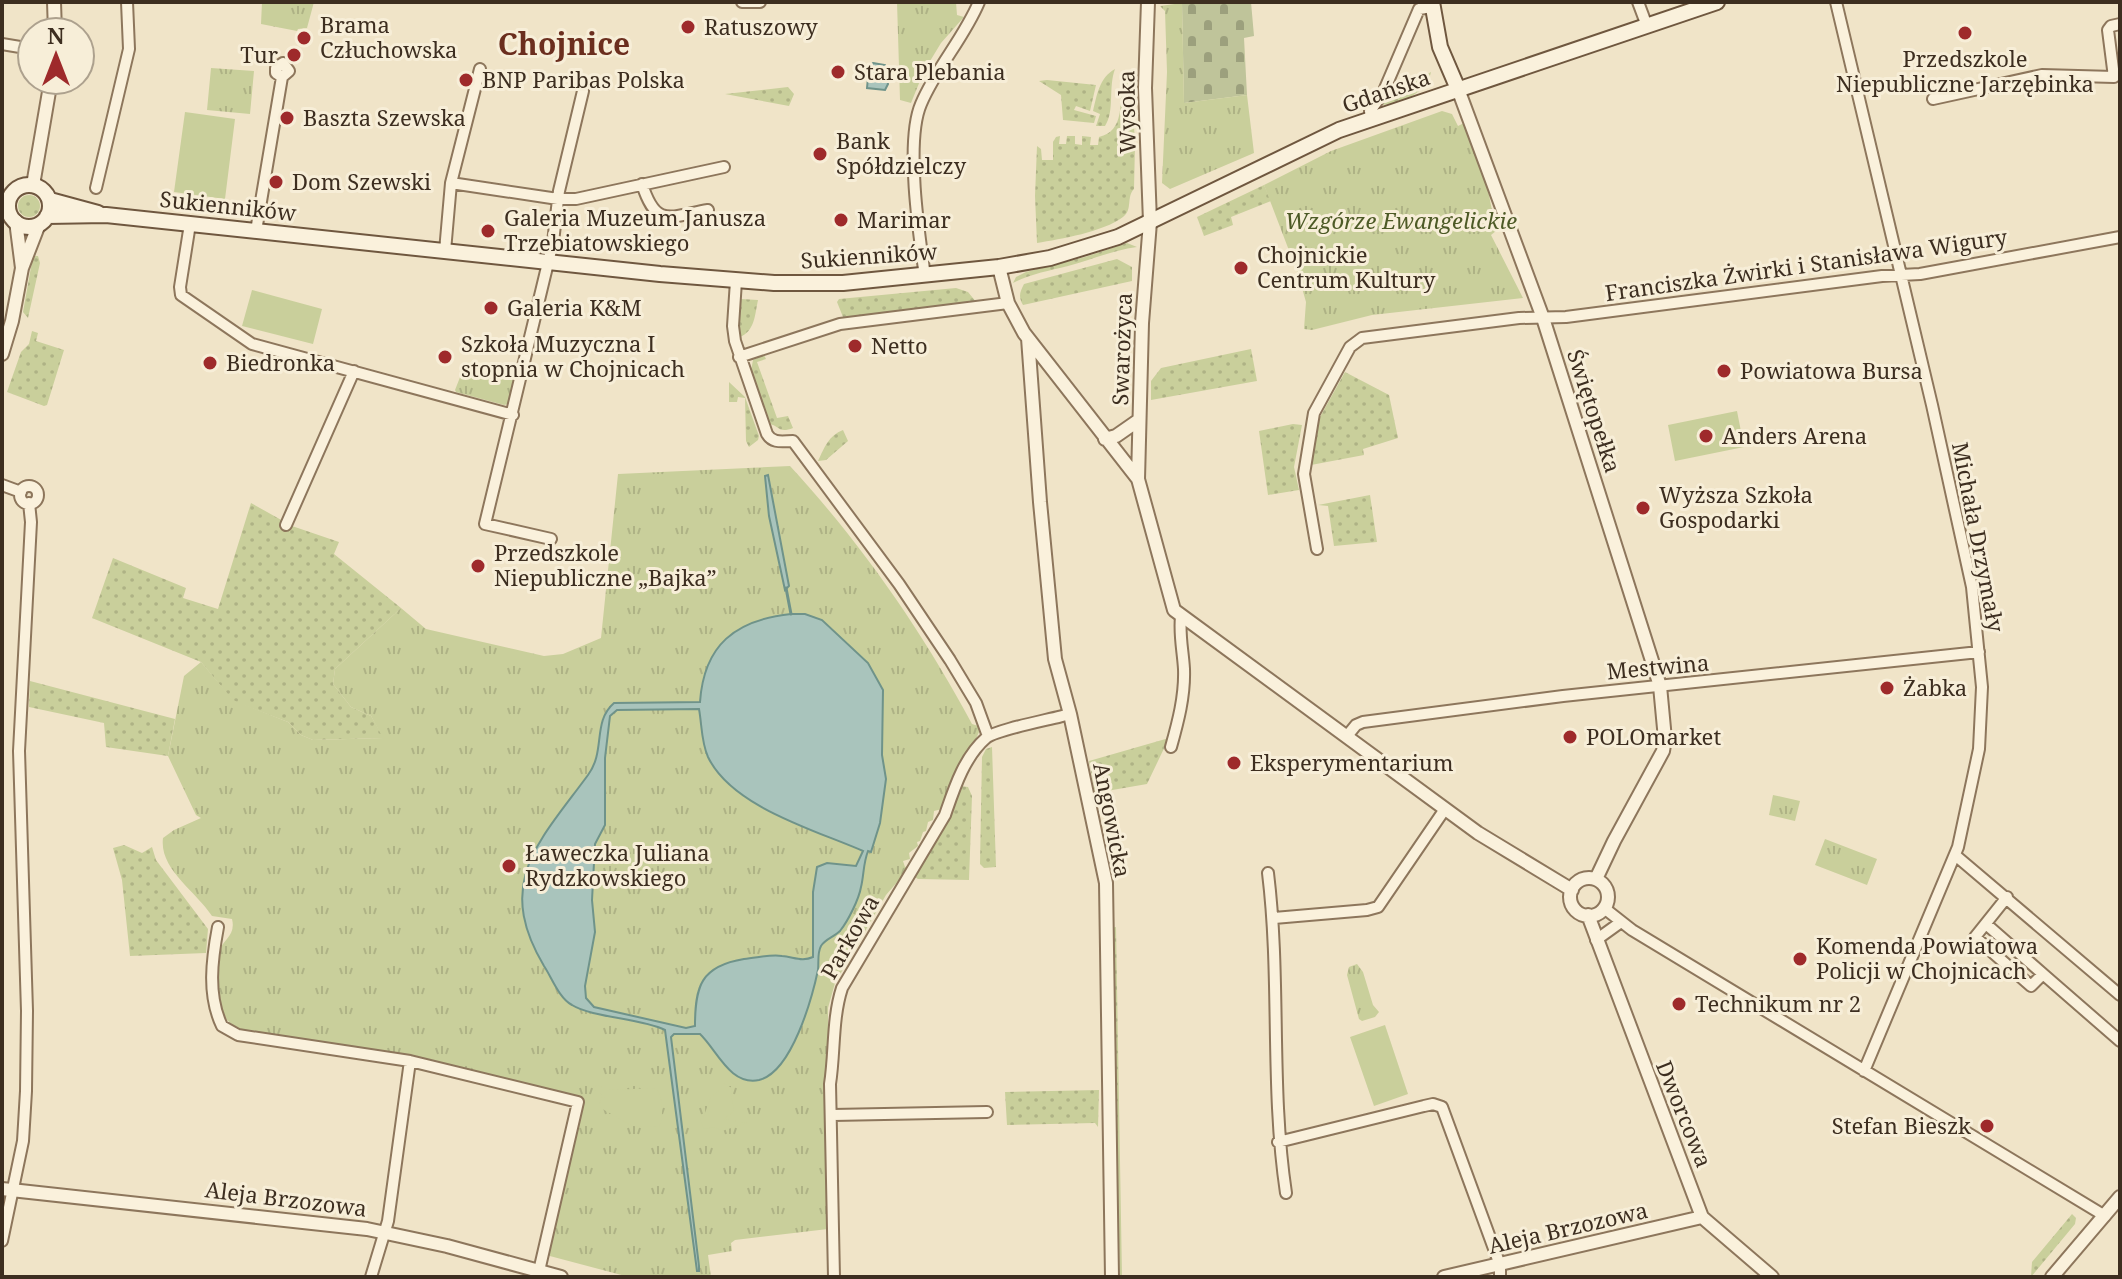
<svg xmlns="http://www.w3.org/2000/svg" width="2122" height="1279" viewBox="0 0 2122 1279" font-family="'Noto Serif',serif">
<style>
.grass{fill:url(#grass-dots)}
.cemetery{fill:url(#cemetery-stones)}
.park{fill:url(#park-tufts)}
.pitch{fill:#c9cf9b}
.water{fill:#a9c4bc;stroke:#6f938a;stroke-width:2;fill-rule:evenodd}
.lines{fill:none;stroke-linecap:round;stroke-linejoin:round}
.stream{stroke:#6f938a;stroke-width:3}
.minor-casing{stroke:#8d765c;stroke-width:14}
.tertiary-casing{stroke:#8d765c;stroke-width:16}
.secondary-casing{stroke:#6f573f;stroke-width:18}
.minor{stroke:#faf1dc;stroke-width:10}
.tertiary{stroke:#faf1dc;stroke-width:12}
.secondary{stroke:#faf1dc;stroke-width:14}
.poi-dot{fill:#9e2a2b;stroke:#f7eed8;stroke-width:3}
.labels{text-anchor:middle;stroke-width:6;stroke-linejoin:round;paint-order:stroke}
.poi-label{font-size:22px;fill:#3d2e20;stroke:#f7eed8;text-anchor:start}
.street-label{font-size:22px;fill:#3d2e20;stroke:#f7eed8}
.park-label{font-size:22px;font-style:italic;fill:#4d5a26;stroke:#f7eed8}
.district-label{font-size:30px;font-weight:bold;fill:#6b2e1e;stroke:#f7eed8}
</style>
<defs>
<pattern id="grass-dots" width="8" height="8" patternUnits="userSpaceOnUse" patternTransform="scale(2)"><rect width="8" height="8" fill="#c9cf9b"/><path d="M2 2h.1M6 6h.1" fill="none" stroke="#aeb285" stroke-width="1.8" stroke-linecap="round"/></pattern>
<pattern id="cemetery-stones" width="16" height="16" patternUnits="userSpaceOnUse" patternTransform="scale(2)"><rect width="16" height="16" fill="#bfc49a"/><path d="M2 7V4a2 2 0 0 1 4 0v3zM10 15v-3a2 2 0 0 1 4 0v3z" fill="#9ca07d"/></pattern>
<pattern id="park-tufts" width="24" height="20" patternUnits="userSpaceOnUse" patternTransform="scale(2)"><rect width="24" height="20" fill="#c9cf9b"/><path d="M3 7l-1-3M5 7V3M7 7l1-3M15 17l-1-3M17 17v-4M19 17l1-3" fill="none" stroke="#aeb285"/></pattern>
</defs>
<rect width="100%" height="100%" fill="#f0e4c8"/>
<!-- grass -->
<path class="grass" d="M1115,69c-7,18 0,42 -10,57h-9l4,-12 -7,-3c4,-16 6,-33 22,-42z
M1131,72l4,72 -1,45c-8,8 -1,21 -11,28 -20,15 -62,22 -86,26l-2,-47 2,-50 4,3 1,11h11v-18l3,-5 4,-1 -1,8h7l1,-8h8v8l7,1v-9l9,1 -1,8h8l1,-8c26,-6 21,-35 22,-57l3,-5z
M1431,72c-4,22 -33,33 -52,33l6,-8z
M1047,80l49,5 -6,26 -14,-5 -2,4 22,6 -2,7 -31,-3 -2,-25 -22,-14z
M788,87l6,7 -5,12 -64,-12z
M1264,185l7,16 -40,16 2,8 -29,11 -7,-19z
M18 206a11 11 0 1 1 22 0a11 11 0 1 1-22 0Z
M1127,243l10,4c-24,3 -46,13 -69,19 -20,5 -38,8 -55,17l3,-6 10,-5 59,-15z
M33,256h5l2,7 -12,55 -5,-6z
M1117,259l15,8v14l-109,24c-5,-9 -3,-13 1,-21z
M956,288l12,4 9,11 -134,14 -6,-15 2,-3z
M741,299l17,1c-3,14 -3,31 -18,37l-1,-26z
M32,331l6,2 -2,8 28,9 -17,55 -3,1 -37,-14 14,-40 8,-8z
M1251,349l6,32 -106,19v-19l10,-13z
M764,355l2,4 -9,3 20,56 11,-2 5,12c-15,6 -14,-3 -24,-4l-18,-53 2,-11z
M1345,372l44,23 9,43 -35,11 1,6 -53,10 9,-48z
M729,382l16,15 14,39 -1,4 -9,7 -3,-6 -1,-43 -7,-1 -1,5h-8z
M1293,424l9,1 -8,42 5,23 -31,5 -9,-64z
M843,430l5,11 -22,19 -8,1c6,-13 11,-26 25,-31z
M1370,495l7,47 -43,4 -6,-40 -10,-1z
M251,503l41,23 47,16 -5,12 67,54 -66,61 -2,15 18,23 20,9 13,22 -71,2 -12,-5 -13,-13 -55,-21 -32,-39 -109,-44 21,-60 73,30 -3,10 35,11z
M30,681l145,38 -7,37 -62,-9 -2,-24 -75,-16z
M1169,738l-22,46 -52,9 -6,-32z
M992,747l4,120 -12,1 -4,-4 2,-107 4,-8z
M960,786l8,1 4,9 -3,84 -51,-1 -5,-3z
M124,845l18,8 10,-6 4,13 52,69 -2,24 -76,3 -8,-76 -9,-32z
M1116,927l6,350h-2l-10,-349z
M1099,1090l-1,37 -3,-4 -88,2 -2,-33z
M2072,1214l4,4 -1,6 -44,53 1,-15z"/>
<!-- cemetery -->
<path class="cemetery" d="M1251,2l3,34 -10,2 3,57 -63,8 -2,-100z"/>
<!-- park -->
<path class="park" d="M262,2h52l-7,26 -9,1 -1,2 -36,-7z
M897,2h59l1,13 7,2 -23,26 -17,28 -13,32 -11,-3z
M1182,3l2,100 63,-8 7,58 -84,36 -8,-6 5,-111 -2,-61 -5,-5z
M211,68l43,3 -4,43 -43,-4z
M1442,111l10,3 6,12 6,-3 24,67 8,41 -5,4 32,63 -151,17 -60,15 -8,-1 2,-27 -8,-28 -34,-89 67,-34z
M466,362l49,11 -7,31 -4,1 -48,-13 -1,-2z
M790,466c71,77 133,166 182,258l6,2 1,6 -33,76 -12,3 -1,9 -5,2 -2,9 -3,1 -3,9 -3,1 1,4 -9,7 1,6 -7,2 2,6 7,-2 -26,30 -51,88 -7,25v46l4,4 -4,171 -93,11 -4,3 1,8 -24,4 3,22h-82l-83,-22 36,-152 -170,-46 -169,-27c-6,-3 -11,-5 -16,-10 -7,-11 -15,-57 -9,-68 6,-13 18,-17 14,-33l-20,-3c-16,-25 -53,-47 -49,-78l11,-8 27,-12 -5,-3 -28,-59 16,-80 17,-14 32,38 55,22 13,13 12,5 70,-2 -12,-22 -20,-9 -18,-23 2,-15 66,-61 25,21 118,27 19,-2 38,-16 17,-164z
M1773,795l27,6 -5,20 -26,-6z
M1825,839l52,20 -10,26 -52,-20z
M1357,964l6,8 10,33 6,7 -4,5 -13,4 -3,-2 -12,-44 2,-8z"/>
<!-- pitch -->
<path class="pitch" d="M185,112l50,7 -10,80 -51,-7z
M252,290l70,19 -9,35 -71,-18z
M1737,411l7,36 -69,14 -7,-36z
M1385,1025l23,69 -34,12 -24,-69z
M723,1083l9,5c-3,9 3,16 1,24l-9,7 23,4 -25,8 -7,-4 -11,2 -4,-10 3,-1 8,-21 10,-8z
M596,1085l14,5 46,-2c7,8 8,28 3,39l-27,-1 -33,-19 2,-9 4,-1 -12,-8z"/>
<!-- water -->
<path class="water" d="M873,63l12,2 3,19 -3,6 -18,-2 2,-21z
M768,475l21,111 -4,4 -16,-74 -4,-40z
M791,614h14l17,6 46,43 15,27 -1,65 4,24 -6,44 -9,29 -3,-1c-5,13 -4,24 -7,36 -2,12 -13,34 -21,44 -6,6 -15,8 -19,15 -4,7 -2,16 -3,24 -6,28 -26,102 -59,110 -29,6 -42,-30 -59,-46h-26l-3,3 28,229v5h-2l-32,-241c-25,-12 -72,-12 -93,-25 -13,-7 -20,-27 -28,-39 -50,-84 -5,-124 44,-191 18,-24 4,-53 26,-72l86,-1c4,-57 35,-82 91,-88zM699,709c3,16 2,32 9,48 24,50 107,73 155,94l-7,15 -29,-3 -10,4 -4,25v65c-11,5 -19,0 -31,-1 -12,-2 -25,2 -38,3 -43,7 -49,27 -49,67l-9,2 -92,-21 -8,-9 -1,-12 10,-54 -3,-32 3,-56 10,-19v-67l5,-42 7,-6z"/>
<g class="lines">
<!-- stream -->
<path class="stream" d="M786,588l5,26"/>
<defs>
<path id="minor" d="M742,2h18
M1638,2l9,24
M1836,2l96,403 40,182 10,100 -3,62 -21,98 -94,224
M2,44l30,5
M1933,99l109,-24 72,2 -6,-47 3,-4 9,-2
M1371,118l-1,-7 13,-18 36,-84 13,-2
M451,183l107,16h18l148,-32
M642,184c14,44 27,33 66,26
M96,188l33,-139 -2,-47
M190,224l-10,63 1,8 71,49 261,71
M256,231l26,-154 7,-6 -6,-8 -7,5v5l6,4
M445,251l6,-68 29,-114
M925,276c-6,-41 -20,-135 -4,-172 15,-36 43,-66 58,-102
M736,281l-3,45 2,15 32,93c6,10 16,7 26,7l106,143 51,76 26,43 12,33
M739,357l101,-33 168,-21
M2,485l19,7
M20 495a9 9 0 1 1 18 0a9 9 0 1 1-18 0Z
M286,525l68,-154
M551,539l-66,-15 68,-282 6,-51 24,-100
M1317,549l-13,-75 10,-61 36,-66 12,-9 157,-20 47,-1 316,-41 38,-2 200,-37
M1347,736l9,-11 7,-3 200,-26 416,-44
M1171,747c7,-25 14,-51 13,-78 -1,-18 -5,-34 -3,-52
M1955,855l165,140
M1268,873c13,106 2,214 18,320
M2007,897l-32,40 56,49 12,-12 77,67
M1604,908l28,22 473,286
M1274,918l93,-8 11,-3 67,-98
M1986,924l57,50
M218,927c-6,32 -11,68 4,99l16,9 172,26 168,41 -39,169
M1596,940l25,-18
M833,1115l154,-3
M1278,1142l146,-36 9,-2 9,3 58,158v12
M2,1241l21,-100 3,-50 1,-80 -8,-260 12,-229 -2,-19
M371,1277l17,-56 22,-160
M834,1277l-4,-193c5,-32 2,-65 12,-96l103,-173c9,-26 19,-58 41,-77 11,-9 68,-19 84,-24"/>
<path id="tertiary" d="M54,2l1,30
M1458,89l85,229 117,368 5,53 -2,12 -49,90 -18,38
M33,185l18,-105
M16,221l6,47
M999,267l9,36 16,30 114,146 36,131 304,223 94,57
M1028,338l12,164 15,157 15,55 36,169 6,394
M2,354l10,-33 10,-53 17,-44
M1105,439l11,-3 23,-16
M1138,479l4,-156 8,-101 -5,-134 3,-86
M1570 897a19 19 0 1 1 38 0a19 19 0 1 1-38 0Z
M1588,915l114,302 70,60
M2,1189l365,40 80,17 114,31
M1444,1277l258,-60
M2052,1277l68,-80"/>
<path id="secondary" d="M1432,2l8,45 18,42
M8 206a21 21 0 1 1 42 0a21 21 0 1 1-42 0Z
M50,200l48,13
M47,216l59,-1 554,59 114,9h69l156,-16 51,-9 68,-21 221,-107 378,-128"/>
</defs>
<!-- minor casing -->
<use href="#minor" class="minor-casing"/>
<!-- tertiary casing -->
<use href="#tertiary" class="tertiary-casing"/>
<!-- secondary casing -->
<use href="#secondary" class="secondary-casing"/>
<!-- minor -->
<use href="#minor" class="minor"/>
<!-- tertiary -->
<use href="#tertiary" class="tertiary"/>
<!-- secondary -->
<use href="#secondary" class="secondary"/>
</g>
<!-- markers -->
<g class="poi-dot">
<circle cx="688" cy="27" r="8"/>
<circle cx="1965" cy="33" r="8"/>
<circle cx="304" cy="38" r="8"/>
<circle cx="294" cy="55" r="8"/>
<circle cx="838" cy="72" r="8"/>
<circle cx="466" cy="80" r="8"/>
<circle cx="287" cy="118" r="8"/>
<circle cx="820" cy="154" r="8"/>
<circle cx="276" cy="182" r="8"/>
<circle cx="841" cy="220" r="8"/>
<circle cx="488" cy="231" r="8"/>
<circle cx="1241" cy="268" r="8"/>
<circle cx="491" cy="308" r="8"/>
<circle cx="855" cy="346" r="8"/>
<circle cx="445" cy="357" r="8"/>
<circle cx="210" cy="363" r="8"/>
<circle cx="1724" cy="371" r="8"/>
<circle cx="1706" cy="436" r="8"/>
<circle cx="1643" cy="508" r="8"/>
<circle cx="478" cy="566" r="8"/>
<circle cx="1887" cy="688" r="8"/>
<circle cx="1570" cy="737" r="8"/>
<circle cx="1234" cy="763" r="8"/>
<circle cx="509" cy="866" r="8"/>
<circle cx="1800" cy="959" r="8"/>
<circle cx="1679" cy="1004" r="8"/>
<circle cx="1987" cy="1126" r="8"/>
</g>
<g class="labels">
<!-- poi labels -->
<g class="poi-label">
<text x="320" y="33">Brama<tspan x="320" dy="25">Człuchowska</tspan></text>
<text x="704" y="35">Ratuszowy</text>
<text x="278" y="63" text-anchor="end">Tur</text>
<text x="1965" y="67" text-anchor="middle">Przedszkole<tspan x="1965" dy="25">Niepubliczne Jarzębinka</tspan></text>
<text x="854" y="80">Stara Plebania</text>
<text x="482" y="88">BNP Paribas Polska</text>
<text x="303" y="126">Baszta Szewska</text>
<text x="836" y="149">Bank<tspan x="836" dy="25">Spółdzielczy</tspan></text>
<text x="292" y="190">Dom Szewski</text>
<text x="504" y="226">Galeria Muzeum Janusza<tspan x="504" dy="25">Trzebiatowskiego</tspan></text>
<text x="857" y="228">Marimar</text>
<text x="1257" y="263">Chojnickie<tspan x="1257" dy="25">Centrum Kultury</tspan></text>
<text x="507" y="316">Galeria K&amp;M</text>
<text x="461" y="352">Szkoła Muzyczna I<tspan x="461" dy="25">stopnia w Chojnicach</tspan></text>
<text x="871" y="354">Netto</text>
<text x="226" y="371">Biedronka</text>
<text x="1740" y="379">Powiatowa Bursa</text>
<text x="1722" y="444">Anders Arena</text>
<text x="1659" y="503">Wyższa Szkoła<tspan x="1659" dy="25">Gospodarki</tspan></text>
<text x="494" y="561">Przedszkole<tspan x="494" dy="25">Niepubliczne „Bajka”</tspan></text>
<text x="1903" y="696">Żabka</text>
<text x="1586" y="745">POLOmarket</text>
<text x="1250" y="771">Eksperymentarium</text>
<text x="525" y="861">Ławeczka Juliana<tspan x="525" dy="25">Rydzkowskiego</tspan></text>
<text x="1816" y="954">Komenda Powiatowa<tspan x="1816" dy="25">Policji w Chojnicach</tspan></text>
<text x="1695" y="1012">Technikum nr 2</text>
<text x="1971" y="1134" text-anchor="end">Stefan Bieszk</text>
</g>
<!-- street labels -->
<g class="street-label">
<text transform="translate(1386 91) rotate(-19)" y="8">Gdańska</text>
<text transform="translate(1127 112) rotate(-91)" y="8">Wysoka</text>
<text transform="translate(228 206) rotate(6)" y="8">Sukienników</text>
<text transform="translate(869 256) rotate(-4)" y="8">Sukienników</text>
<text transform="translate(1806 265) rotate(-8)" y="8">Franciszka Żwirki i Stanisława Wigury</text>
<text transform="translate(1122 349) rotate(-88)" y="8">Swarożyca</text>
<text transform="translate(1594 411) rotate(72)" y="8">Świętopełka</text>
<text transform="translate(1978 537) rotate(79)" y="8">Michała Drzymały</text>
<text transform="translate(1658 667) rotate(-5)" y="8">Mestwina</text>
<text transform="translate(1112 820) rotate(79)" y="8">Angowicka</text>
<text transform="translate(850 937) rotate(-60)" y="8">Parkowa</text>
<text transform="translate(1684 1114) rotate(68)" y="8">Dworcowa</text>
<text transform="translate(286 1199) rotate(7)" y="8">Aleja Brzozowa</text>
<text transform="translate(1568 1228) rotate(-13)" y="8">Aleja Brzozowa</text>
</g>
<!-- park labels -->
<g class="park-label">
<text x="1401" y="229">Wzgórze Ewangelickie</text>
</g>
<!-- district labels -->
<g class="district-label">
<text x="564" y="55">Chojnice</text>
</g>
</g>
<!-- border -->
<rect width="2122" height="1279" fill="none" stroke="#3d2e20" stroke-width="8"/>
<!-- north arrow -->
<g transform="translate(56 56)"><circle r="38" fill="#f7eed8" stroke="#ada18e" stroke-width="2"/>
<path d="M0-6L14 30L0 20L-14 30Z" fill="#9e2a2b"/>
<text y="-12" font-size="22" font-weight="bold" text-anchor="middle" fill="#3d2e20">N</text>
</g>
</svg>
